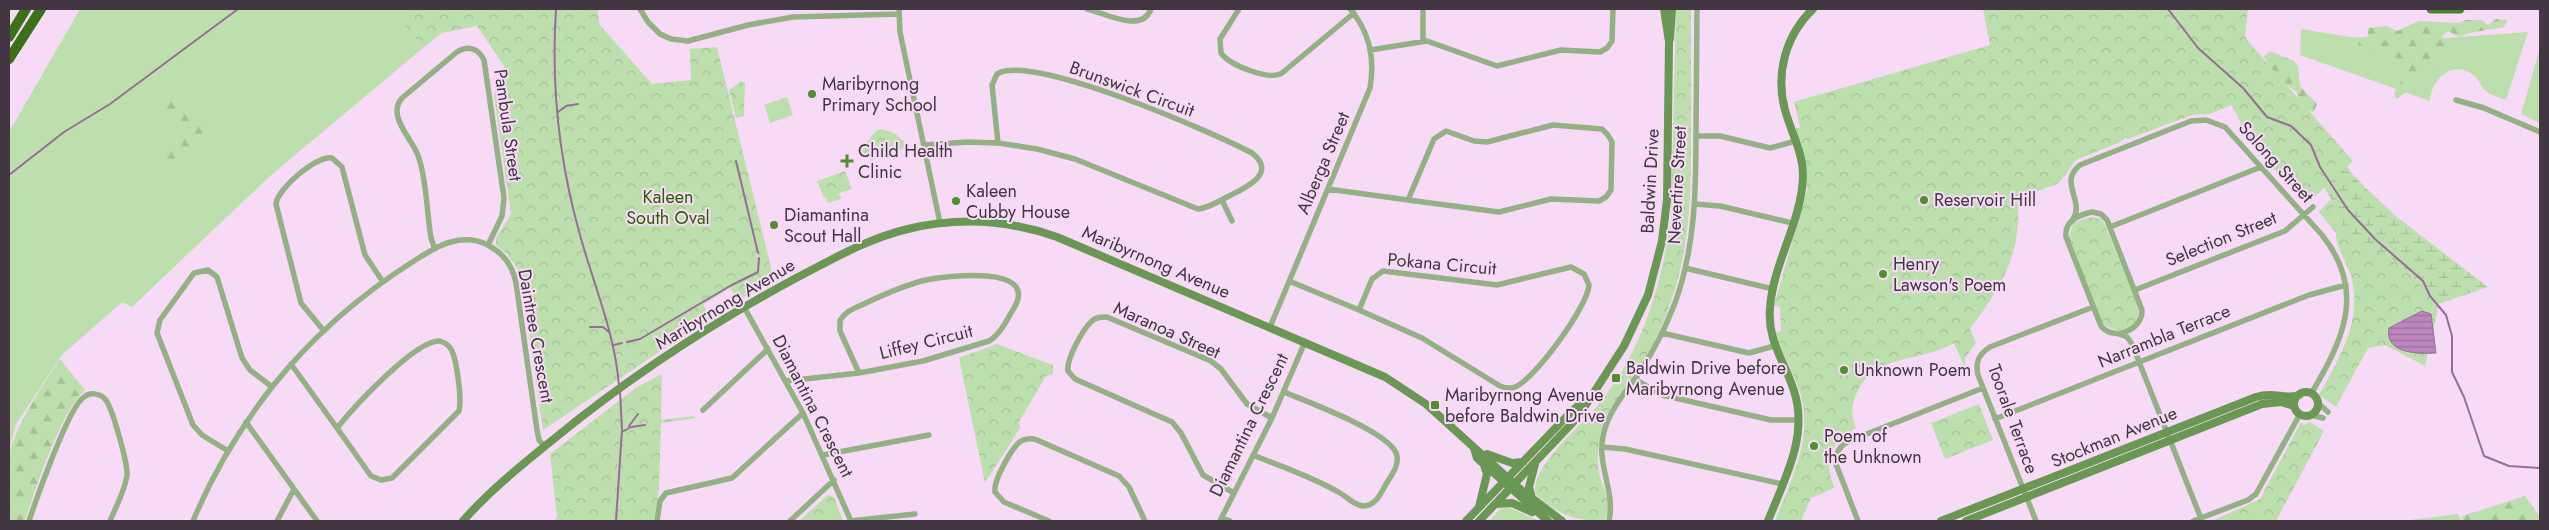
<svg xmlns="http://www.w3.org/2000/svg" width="2549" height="530" viewBox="0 0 2549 530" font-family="Jost,sans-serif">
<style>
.green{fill:#bddfad}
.forest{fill:url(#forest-firs)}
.wetland{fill:url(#wetland-marsh)}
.park{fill:url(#park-crowns)}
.water{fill:url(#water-rules);stroke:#976e97}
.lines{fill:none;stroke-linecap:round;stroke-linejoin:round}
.stream{stroke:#976e97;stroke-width:2}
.street{stroke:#93b184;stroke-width:5.5}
.secondary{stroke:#6a9753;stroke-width:8}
.primary{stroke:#4c832a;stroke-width:9}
.highway{stroke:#3c6f1a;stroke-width:10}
.poi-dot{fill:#528e2d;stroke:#f7dbf6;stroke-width:2}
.labels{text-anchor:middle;stroke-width:4;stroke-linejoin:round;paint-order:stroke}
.poi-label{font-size:18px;fill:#413641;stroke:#f7dbf6;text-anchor:start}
.street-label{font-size:18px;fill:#413641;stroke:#f7dbf6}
.park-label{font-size:18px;fill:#2b5e00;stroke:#f7dbf6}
</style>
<defs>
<pattern id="forest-firs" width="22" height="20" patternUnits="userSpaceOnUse" patternTransform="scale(1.25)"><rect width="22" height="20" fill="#bddfad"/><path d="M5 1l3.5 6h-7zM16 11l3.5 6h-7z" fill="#a4c096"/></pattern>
<pattern id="wetland-marsh" width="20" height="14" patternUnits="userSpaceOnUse" patternTransform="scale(1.25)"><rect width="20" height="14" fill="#bddfad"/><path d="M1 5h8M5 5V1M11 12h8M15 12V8" fill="none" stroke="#a4c096"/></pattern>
<pattern id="park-crowns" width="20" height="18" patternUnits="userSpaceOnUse" patternTransform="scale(1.25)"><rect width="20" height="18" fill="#bddfad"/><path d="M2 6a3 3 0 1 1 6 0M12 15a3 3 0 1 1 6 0" fill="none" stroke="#a4c096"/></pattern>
<pattern id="water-rules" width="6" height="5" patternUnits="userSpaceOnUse" patternTransform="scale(1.25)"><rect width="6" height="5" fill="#bc86bc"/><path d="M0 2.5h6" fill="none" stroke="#9a6e9a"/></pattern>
</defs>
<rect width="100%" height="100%" fill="#f7dbf6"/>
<!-- green -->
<path class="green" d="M80,9h325v18l18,21 -154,129 -137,130 -10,-5 -60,53 -46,69 -7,26v-318z
M2301,29l49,8 82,2 96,-7 -22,68c-5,-2 -17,-5 -21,-10 -5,-4 -6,-11 -12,-15 -21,-16 -42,5 -43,26l-130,-46z
M2540,48v75l-19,-9z
M787,97l6,18 -23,8 -6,-18z
M1508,507l29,13 2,1h-50l11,-12z
M2458,514l4,7h-60z"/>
<!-- forest -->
<path class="forest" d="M2496,19l12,1 -4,7c-16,4 -30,3 -45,10l-11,-6 -6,5 3,14 -4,4 1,6 -5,8 -5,1 -5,-9 -9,8c0,14 -9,24 -22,31l-2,-6 16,-25c-19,-21 -32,-7 -52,-24l2,-5 8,-3v-8l19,-2 10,5 22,-10 40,2 7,-3h16l6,5z
M2270,51l24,10 4,6 2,19 17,18 -3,8 -12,-3 -6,-18c-17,-9 -24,-19 -32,-35z
M177,95l30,41 -40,29 -10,-13 27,-21 -20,-26z
M60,359l25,31c-24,21 -50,99 -60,131h-16v-66c9,-35 32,-66 51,-96z
M2525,496l15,21v4h-77l-1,-5z"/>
<!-- wetland -->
<path class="wetland" d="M2332,145l22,31 14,14 29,27 91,70 -49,17 -40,-40 -47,-30 -14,-13 -7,-22 -15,-25z"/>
<!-- park -->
<path class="park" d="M405,9h193l1,15 53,60 39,-4 -1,-31 27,-2 57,233 -36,20 -8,-12 -27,17 8,12 -168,113 -23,-158 -13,-18 -11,-9v-7l15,-24 -17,-119 10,-29 -27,-40 -35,7 -19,15 -18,-21z
M1676,9h15c0,40 0,81 0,121 0,64 0,119 -23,180 -9,24 -21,47 -35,67 -10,16 -25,30 -30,48 -4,14 -6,28 -5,41 1,17 18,40 6,55 -31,0 -46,-7 -69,-27 -4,-28 46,-68 63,-89 44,-53 63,-118 73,-186z
M1983,9h265l-3,27 2,4 106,121 -43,40c-19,-10 -50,-46 -63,-65 -6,-10 -9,-21 -16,-31l-21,9 -18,1 -64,24 -2,-1 -8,5 -42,17 -17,23 -41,16c3,57 -15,85 -48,130l6,14 -11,15v10l-11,-25c-34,20 -81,10 -98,52 -5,12 -5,20 0,33 -28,19 -32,27 -22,60l-23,10 -10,23h-26c15,-39 38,-81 26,-125 -6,-22 -19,-41 -27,-63l7,-2 -1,-24 -6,-2 33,-114v-21l-11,-41 4,-2 -6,-25 196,-57z
M740,82l5,1 -1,33 -8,2 -7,-28z
M882,129l14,5 13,13 -38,13 -11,-10 17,-20z
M845,171l7,18 -13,4 2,6 -13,4 -2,-5 -3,-2 -6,-15z
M2331,199l7,22 14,13 46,29 41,41 -14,62 -40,-21 -17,3 -32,59 -17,-12c21,-39 44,-73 32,-119 -4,-14 -15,-28 -15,-43l-17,-21z
M2090,217l11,2 4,6 34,84c1,22 -21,26 -36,15l-34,-87 4,-14z
M997,344l56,21v9l-7,2 -27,46 1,6 -35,55 -26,-125z
M662,374l-1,46 33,-4 2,2 -35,5 -2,67 -5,31h-99l2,-5 -7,-62 87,-67z
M1979,404l14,36 -48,19 -14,-36z
M2301,422l3,3 6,-3 14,9 -48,90h-64l48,-22z
M828,495l6,2 9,24h-44z"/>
<!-- water -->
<path class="water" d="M2422,311l9,3 5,39c-17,1 -52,1 -47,-25z"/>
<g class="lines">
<!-- stream -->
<path class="stream" d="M556,9c-5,76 3,152 24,226 14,51 35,98 39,151
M2168,9l30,39 45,40 24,29 24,9 20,19 9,22 28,43 27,29 48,42 7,15 16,19 6,21v36l12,25 20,59 25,10 31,2
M558,112l8,-6 12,-2
M736,161l22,92
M9,175l55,-43 46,-28 128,-95
M590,327h13l7,6
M627,342l13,-3 90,-53 28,-14 1,-14
M614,345l8,-2
M629,426l9,-12
M622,432l9,-5 14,-2
M616,521l6,-91 -2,-39"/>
<!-- street -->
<path class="street" d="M640,9l8,13 12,12 11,5 17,2 60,-16 45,-8 105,-3
M899,9l1,23 40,191
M1087,9c18,4 55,25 64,0
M1239,9l-19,30 1,14c8,12 48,28 61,20l72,-60
M1423,9v31
M1370,50l57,-9 70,25 64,-16 39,2 7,-4 5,-7 1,-32
M2456,100l28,8 56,24
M1696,136h24l50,12 26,-7
M924,145l44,-3 30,1 -6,-58 5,-11c33,-22 217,59 255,79 27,21 -9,36 -25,44 -9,5 -19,11 -29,12l-123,-50 -38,-10 -39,-6
M1328,189l80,11 26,-61 12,-8 28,10 13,1 66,-17 49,4 6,6 4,7 -1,48 -5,7 -7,4 -48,-2 -52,13 -91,-12
M1222,200l10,21
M1695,204l25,2 72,17
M2092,212l9,2 6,6 35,90c1,20 -28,32 -41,16l-35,-89c-2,-16 12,-22 26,-25z
M2073,219c12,-18 -15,-37 7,-54l111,-44 15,-1 19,7 97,108c45,56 21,105 -11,159
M2110,227l151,-60
M435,249l-4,-11c-4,-24 -5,-64 -14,-85 -7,-16 -30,-38 -15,-55l55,-46c11,-7 21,-4 27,8l20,138 -2,18 -14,29
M1685,268l88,21
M1289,281l70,29 13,-31 11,-8 114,14 74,-18 13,7 5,11c-1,21 -54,94 -74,102 -5,2 -10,1 -15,-1l-78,-48 -63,-28
M2135,290l150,-59 28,-24
M744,307l59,106 48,108
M1270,327l100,-239c5,-29 -1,-57 -20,-79
M324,331l-23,-28 -25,-99c1,-15 41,-49 56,-46l10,9 23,88 18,27
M1662,333l87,20 25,-7
M2119,334l8,3 5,7 70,177
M291,364l46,64c16,-20 79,-89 103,-87 6,2 10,5 12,10 5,11 10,49 7,60l-67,67 -11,2 -10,-4 -34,-48
M1635,379l27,16 109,25h28
M786,381l73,-8 -19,-42v-10c5,-11 18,-14 28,-19 19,-9 37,-17 58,-22 19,-4 114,-16 88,28 -7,11 -13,26 -25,33l-66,20 -64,12
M2317,402l11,10
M703,410l65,-61
M2311,415l12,3
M1995,419l314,-124 37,-10
M246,422l71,99
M1602,447l23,2 157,35
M228,451l-26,-16 -9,-10 -36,-92 3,-13 34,-47 14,-3 9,7 25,81 8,12 22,17
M823,455l106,-20
M1253,455c29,12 60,22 87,38 7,4 14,12 23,13 13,0 18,-13 23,-22 5,-8 13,-18 11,-28 -3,-23 -92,-55 -113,-64
M1234,493l-31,-18 -22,-42 -9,-11 -97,-43 -7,-8c-2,-12 15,-42 24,-50 4,-4 9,-4 15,-4l104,44 10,8 26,35 25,14
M1222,518l8,3
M29,521c7,-21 40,-115 55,-124 6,-5 15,-4 21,2 7,7 23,65 22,76 -2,15 -11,32 -17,46
M193,521c20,-48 47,-93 79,-134 40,-50 88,-92 142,-126 11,-7 24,-16 37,-19 13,-4 28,-3 40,5 14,8 22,21 25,36l21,147 2,10 5,6
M277,521l17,-32
M657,521l3,-20 6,-8 66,-15 71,-65
M790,521l44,-41
M850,521l65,-7
M1049,521l-45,-19 -9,-10c-2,-11 17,-45 26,-51 5,-3 10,-3 16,-1l82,36 10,11 16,34
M1220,521l52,-103 33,-76
M1609,521c7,-30 -14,-58 -5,-89 6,-24 24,-42 37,-62 14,-21 25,-44 34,-67 20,-55 21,-111 21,-169 0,-42 1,-83 1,-125
M1858,521l-22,-57c-1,-11 3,-18 13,-23l134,-53
M2036,521l-58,-146c-3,-13 1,-21 12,-28l103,-40
M2193,521l55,-21 8,-6 44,-80"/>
<!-- secondary -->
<path class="secondary" d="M1670,39l2,-30
M2294 404a12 12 0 1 1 24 0a12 12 0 1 1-24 0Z
M1474,448l3,10 71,63
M1487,454l25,9 11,-1
M1532,499l-3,-12 6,-23
M1496,504l16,-1 20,9
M1479,507l8,-33 -3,-9
M463,521c27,-31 60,-57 92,-83 76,-62 157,-115 243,-161 35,-18 71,-39 110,-48 50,-12 101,-9 149,8l328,140 41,27 94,85 42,32
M1466,521l104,-108 19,-17
M1479,521l99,-104 46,-71 24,-51 14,-54 5,-41 2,-158 -5,-33
M1768,521c16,-41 41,-85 26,-130 -9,-29 -27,-50 -24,-83 3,-45 32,-87 33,-132 0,-24 -12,-44 -18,-66 -10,-37 1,-75 28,-101
M1941,521l315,-124c19,-6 28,3 43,-2
M1966,521l296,-117 19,-2 13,4"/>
<!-- primary -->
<path class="primary" d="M2431,9h29"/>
<!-- highway -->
<path class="highway" d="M9,37l17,-28
M9,59l32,-50"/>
</g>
<!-- markers -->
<g class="poi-dot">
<circle cx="812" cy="94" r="5"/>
<path d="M844.5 153.5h5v5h5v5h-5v5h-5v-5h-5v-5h5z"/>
<circle cx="1924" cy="200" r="5"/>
<circle cx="956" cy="201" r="5"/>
<circle cx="774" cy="225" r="5"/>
<circle cx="1883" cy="274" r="5"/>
<circle cx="1844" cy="370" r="5"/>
<rect x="1611" y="373" width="10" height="10" rx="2.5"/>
<rect x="1430" y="400" width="10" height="10" rx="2.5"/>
<circle cx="1814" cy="446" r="5"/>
</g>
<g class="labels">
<!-- poi labels -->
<g class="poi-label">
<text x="822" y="90">Maribyrnong<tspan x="822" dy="21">Primary School</tspan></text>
<text x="858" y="157">Child Health<tspan x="858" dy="21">Clinic</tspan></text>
<text x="966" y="197">Kaleen<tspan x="966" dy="21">Cubby House</tspan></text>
<text x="1934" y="206">Reservoir Hill</text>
<text x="784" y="221">Diamantina<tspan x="784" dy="21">Scout Hall</tspan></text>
<text x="1893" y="270">Henry<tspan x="1893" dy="21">Lawson's Poem</tspan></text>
<text x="1626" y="374">Baldwin Drive before<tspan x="1626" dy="21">Maribyrnong Avenue</tspan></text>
<text x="1854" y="376">Unknown Poem</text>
<text x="1445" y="401">Maribyrnong Avenue<tspan x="1445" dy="21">before Baldwin Drive</tspan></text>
<text x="1824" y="442">Poem of<tspan x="1824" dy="21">the Unknown</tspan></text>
</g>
<!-- street labels -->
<g class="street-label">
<text transform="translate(1132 89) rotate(20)" y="6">Brunswick Circuit</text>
<text transform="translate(508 125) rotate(82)" y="6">Pambula Street</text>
<text transform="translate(2276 162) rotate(48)" y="6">Solong Street</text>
<text transform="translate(1323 163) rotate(-67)" y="6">Alberga Street</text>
<text transform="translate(1650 181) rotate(-87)" y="6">Baldwin Drive</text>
<text transform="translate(1677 185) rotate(-87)" y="6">Nevertire Street</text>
<text transform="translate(2221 239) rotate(-22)" y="6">Selection Street</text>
<text transform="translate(1156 262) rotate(23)" y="6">Maribyrnong Avenue</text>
<text transform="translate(1442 264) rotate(5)" y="6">Pokana Circuit</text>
<text transform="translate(725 304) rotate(-31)" y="6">Maribyrnong Avenue</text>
<text transform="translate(1167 330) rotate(24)" y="6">Maranoa Street</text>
<text transform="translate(536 336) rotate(80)" y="6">Daintree Crescent</text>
<text transform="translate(2164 336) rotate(-22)" y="6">Narrambla Terrace</text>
<text transform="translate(926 342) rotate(-14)" y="6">Liffey Circuit</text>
<text transform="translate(813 406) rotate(63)" y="6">Diamantina Crescent</text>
<text transform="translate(2013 419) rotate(70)" y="6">Toorale Terrace</text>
<text transform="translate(1249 425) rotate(-64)" y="6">Diamantina Crescent</text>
<text transform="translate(2114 437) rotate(-22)" y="6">Stockman Avenue</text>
</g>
<!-- park labels -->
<g class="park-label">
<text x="668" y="203">Kaleen<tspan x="668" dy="21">South Oval</tspan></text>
</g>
</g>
<!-- border -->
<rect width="2549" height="530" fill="none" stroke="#413641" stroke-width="20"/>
</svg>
